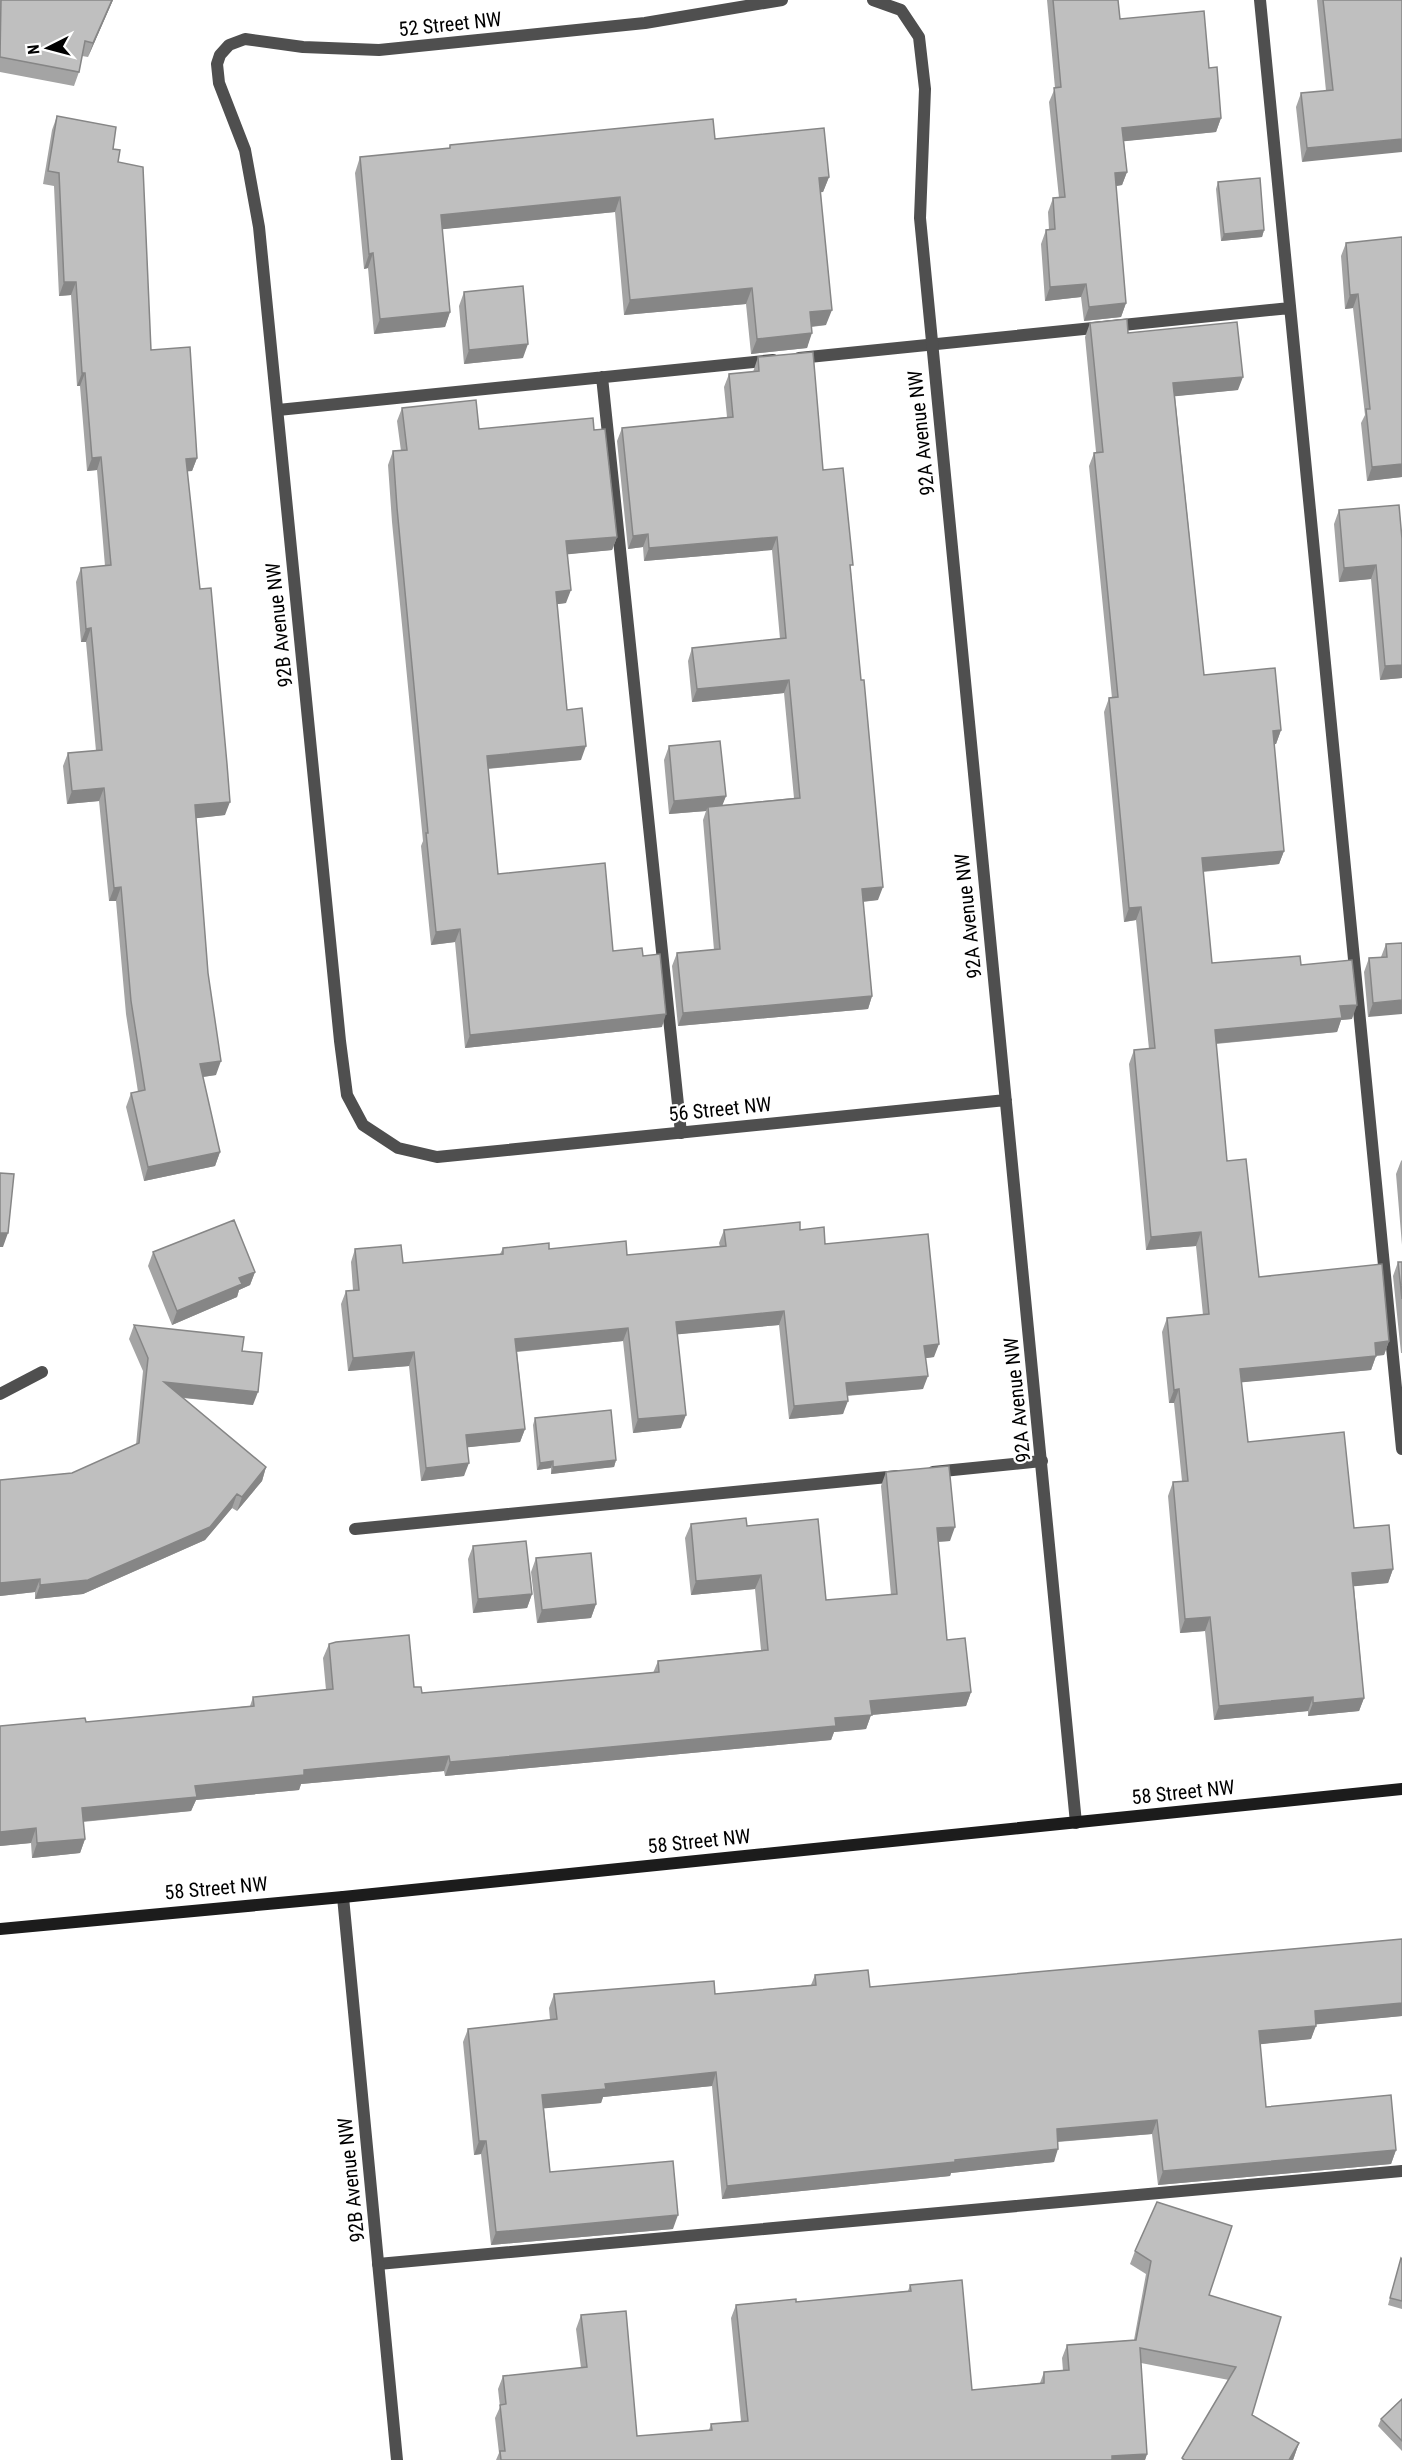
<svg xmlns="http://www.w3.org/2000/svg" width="1402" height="2460" viewBox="0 0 1402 2460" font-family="'Roboto Condensed',sans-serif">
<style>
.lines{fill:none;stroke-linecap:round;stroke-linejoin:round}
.lane{stroke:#4f4f4f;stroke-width:12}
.street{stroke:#4f4f4f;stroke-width:12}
.secondary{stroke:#1c1c1c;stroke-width:12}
.wall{fill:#a4a4a4}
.shaded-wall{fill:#868686}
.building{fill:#bfbfbf;stroke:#868686;stroke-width:1.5}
.labels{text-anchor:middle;stroke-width:4.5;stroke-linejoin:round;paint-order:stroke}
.street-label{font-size:20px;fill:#000;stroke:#fff}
</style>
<rect width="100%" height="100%" fill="#fff"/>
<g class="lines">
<!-- lane -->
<path class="lane" d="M1260,0l142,1449
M799,358l491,-50
M602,377l79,756
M278,410l495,-50
M933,1472l109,-11
M355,1529l543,-53
M378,2264l1024,-93"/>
<!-- street -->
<path class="street" d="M782,0l-137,23 -266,27 -76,-3 -58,-8 -16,6 -9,10 -3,9 2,19 26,67 14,77 81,814 7,54 16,30 35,23 39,9 569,-57
M873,0l28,10 18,27 6,52 -5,129 156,1605
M0,1394l42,-22
M343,1897l54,563"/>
<!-- secondary -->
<path class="secondary" d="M0,1929l343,-32 1059,-108"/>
</g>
<!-- wall -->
<path class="wall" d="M0,0h113l-25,57 -6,-1 -3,16 -5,14 -74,-14z
M1047,0h71l2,19 89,49 12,50 -5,14 -92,9 3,31 -5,13 -6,1 10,117 -5,14 -37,4 -3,-24 -36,4 -4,-57 5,-14h3l-1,-18 5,-14h6l-10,-96 6,-14z
M1317,0h85l-100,162 -6,-55 5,-14 25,-2z
M57,116l56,33 5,13 33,188 46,108 -5,13h-5l38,344 -29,3 20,257 -13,2 17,75 -5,14 -71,15 -18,-74 5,-14 7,-1 -12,-78 -10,-113h-7l-10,-100 -32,3 -4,-38 5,-13 28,-2 -10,-109h-5l-5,-60 5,-14 24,-2 -8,-96 -10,1 -7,-85h-3l-6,-91 -12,1 -5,-110 -11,-2 9,-54z
M715,139l114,38 -6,15h-2l5,133 -14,2 -5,21 -56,6 -5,-50 -122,11 -9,-103 -173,17 8,83 -5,15 -71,7 -6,-66 -4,1 -9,-96 5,-16 89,-8 1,-4z
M1218,182l46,48 -2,7 -41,4 -5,-52z
M1346,243l56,234 -35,4 -6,-58 4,-8 -12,-107 -8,1 -4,-53z
M464,292l59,66 -59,6 -5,-58z
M1090,323l38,10 110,57 -63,6 29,279 77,55 -5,14h-2l10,107 -5,13 -76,8 9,91 89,2 51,54 -11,1 -4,12 -121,12 11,117 32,116 130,64 -5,14 -8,1 -5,14 -130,12 7,60 106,86 39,41 -5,14 -34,3 10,112 -5,13 -51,5v-5l-94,9 -9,-89 -25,2 -12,-137 5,-14 9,-1 -8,-78h-5l-7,-71 5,-14 36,-3 -7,-69 -50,4 -17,-186 5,-14 15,-1 -13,-129 -12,2 -20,-210 5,-14h3l-23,-232 5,-13 2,-1 -11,-115z
M758,357l65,113 28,102 27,328 -15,2 9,94 -4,13 -190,17 -6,-60 5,-13 37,-3 -11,-130 3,-9 -37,3 -5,-54 5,-14 57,50 -4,9 72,-7 -10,-105 -92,9 -4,-41 4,-13 88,-9 -8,-89 -128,11 -1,-14 -15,2 -11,-108 5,-13 105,-11 -3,-30 5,-13 24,-2z
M402,408l77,21 115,1 23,107 -5,13 -45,4 -1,49 -9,1 10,106 14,50 -93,9 10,105 115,77 30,5 19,71 -197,21 -10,-106 -24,3 -10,-99 2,-5 -31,-319 -4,-57 5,-14h8l-4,-30z
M1339,510l63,29v139l-22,2 -9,-101 -32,3 -5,-58z
M1402,943l-34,74 -4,-45 5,-14 12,-1 5,-13z
M1402,1160v85l-6,-71 5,-13z
M724,1230h76l25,14 109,113 -8,1 -3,31 -76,7 -4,18 -54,5 -10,-94 -102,9 4,94 -48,5 -10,-92 -106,11 8,77 -5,13 -52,5 -4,29 -43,5 -12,-115 -61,5 -7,-67 5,-13 7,-1 -2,-28 4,-13 48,14 97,-9 3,-6 46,1 78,6 93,-8 -1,-4z
M153,1252l102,20 -5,13 -11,5 -2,7 -65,28 -24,-59z
M1398,1262h4v91h-1l-8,-77z
M134,1325l108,26 11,54 -70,-7 83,69 -4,14 -25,30 -5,-3 -27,32 -122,54 -48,5v-7l-35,4v-116l72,-7 64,-28 7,-74 -14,-32z
M535,1418l81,42 -2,7 -63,7v-6l-14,2 -4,-45z
M886,1472l64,69 -12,1 9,98 24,52 -5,14 -95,9 -5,14 -32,3 -3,8 -386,36 -1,-5 -143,13 -2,6 -103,10 -5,11 -108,11 2,17 -5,14 -48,5 -1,-15 -31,3v-120l86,-4 164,-16 3,-9 73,-7 -3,-32 6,-14 85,43 8,6 231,-20 5,-12 103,-11 -6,-61 -64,6 -6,-57 6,-14 56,2 79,74 65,-5 -10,-109z
M473,1546l59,48 -5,14 -54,5 -5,-54z
M536,1558l60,46 -5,14 -54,5 -6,-51z
M1402,1939v77l-86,8 -5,15 -51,5 6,63 130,43 -5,14 -233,21 -6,-51 -94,8 -4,20 -103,11 -1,3 -228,23 -10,-113 -109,11 -2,6 -57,5 6,64 123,57 -182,16 -10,-91 -7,1 -11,-113 5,-13 82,-9 -1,-12 5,-14h161l96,-9 4,-10 55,12z
M1135,2251l74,44 72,22 -29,98 47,28 -6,17h-111l47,-80 -88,-17 6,91 -2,6h-649l3,-7 -4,-35 5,-11 -2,-18 5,-13 78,-8 -5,-39 5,-14 56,121 72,-6 2,-6 30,-3 -10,-103 5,-13 60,-3 112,-11 2,-6 62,105 68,-7 4,-11 19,-1 -1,-13 5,-13 67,-5 12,-66 -16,-10z
M1401,2258l1,1v50l-14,-4z
M1402,2399v52l-24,-25 3,-7z"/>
<!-- shaded-wall -->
<path class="shaded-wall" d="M112,0h1l-25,57 5,-14z
M1221,118l-5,14 -99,10 5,-14z
M1402,139v13l-100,10 5,-14z
M1127,172l-5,13 -12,2 5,-14z
M829,177l-6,15 -9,1 5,-15z
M620,197l-5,15 -180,18 6,-15z
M1264,230l-2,7 -41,4 3,-7z
M373,253l-5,15 -4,1 5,-15z
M64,282h12l-5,13 -12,1z
M1086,284l-5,13 -36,4 5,-14z
M752,288l-6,16 -122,11 6,-15z
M1358,294l-5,14 -8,1 5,-14z
M1126,303l-5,14 -37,4 5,-14z
M832,310l-6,15 -21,2 5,-15z
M450,312l-5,15 -71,7 6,-15z
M812,333l-5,15 -56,6 6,-15z
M528,344l-5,14 -59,6 5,-14z
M82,373h3l-5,13h-3z
M1243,377l-5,13 -70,7 5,-14z
M101,457l-4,13 -10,1 5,-13z
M197,458l-5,13 -11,1 5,-13z
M1402,464v13l-35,4 5,-14z
M648,534l-5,13 -15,2 5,-13z
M617,537l-5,13 -51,5 5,-14z
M777,537l-5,13 -128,11 5,-13z
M1376,565l-5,14 -32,3 5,-14z
M571,590l-5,13 -15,2 5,-13z
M91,628l-5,14h-5l5,-13z
M1402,665v13l-22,2 5,-14z
M789,680l-5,13 -92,9 5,-13z
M1281,730l-5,14 -8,1 5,-14z
M586,746l-5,14 -99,9 5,-13z
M104,788l-5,13 -32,3 5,-13z
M726,796l-5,13 -13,-2 -2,4 -37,3 5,-13z
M230,802l-5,13 -35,4 5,-14z
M1284,851l-5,13 -82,8 5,-14z
M121,887l-5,14h-7l5,-13z
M883,887l-5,13 -20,2 4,-13z
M1141,907l-5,13 -12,2 5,-14z
M460,929l-5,13 -24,3 5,-13z
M872,996l-4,13 -190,17 5,-13z
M1402,1000v14l-34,3 5,-14z
M1357,1005l-5,14 -11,1 -4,12 -127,12 5,-14 125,-24z
M666,1014l-4,13 -197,21 5,-13z
M221,1061l-5,14 -21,3 5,-14z
M220,1152l-5,14 -71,15 4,-14z
M1201,1232l-5,14 -50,4 5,-13z
M0,1233h8l-5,14h-3z
M255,1272l-5,13 -11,5 -2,7 -65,28 5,-14 62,-33z
M784,1311l-5,14 -108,10 5,-13z
M628,1328l-5,13 -112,11 4,-13z
M1389,1341l-5,14 -14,1 5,-13z
M939,1344l-5,13 -14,2 4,-13z
M414,1352l-5,14 -61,5 5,-13z
M1376,1356l-5,14 -136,13 5,-14z
M928,1376l-5,13 -82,7 5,-13z
M164,1382l94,10 -5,13 -94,-10z
M1179,1389l-5,14h-5l5,-13z
M848,1401l-5,13 -54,5 5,-13z
M686,1415l-5,13 -48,5 5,-14z
M525,1429l-5,13 -59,6 5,-13z
M616,1460l-2,7 -63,7 2,-7z
M553,1461l-2,7 -14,2 3,-7z
M469,1463l-5,13 -43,5 5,-13z
M266,1467l-4,14 -25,30 5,-14z
M237,1494l-5,14 -27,32 -122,54 -48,5 5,-14z
M955,1527l-5,14 -18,1 5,-14z
M1393,1569l-5,14 -41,4 5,-14z
M761,1575l-6,14 -64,6 5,-14z
M40,1579l-5,13 -35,4v-13z
M532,1594l-5,14 -54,5 5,-14z
M596,1604l-5,14 -54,5 5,-13z
M1210,1617l-5,14 -25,2 5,-14z
M971,1692l-5,14 -95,9 -5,14 -32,3 -3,8 -386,36 5,-14 385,-44 35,-17z
M1313,1697l-5,14 -94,9 5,-14z
M1364,1698l-5,13 -51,5 5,-13z
M449,1756l-5,15 -143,13 -2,6 -103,10 -5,11 -114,11 5,-14 113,-22 109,-16z
M36,1828l-5,15 -31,3v-14z
M85,1839l-5,14 -48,5 5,-15z
M1402,2003v13l-92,9 5,-14z
M1316,2026l-5,13 -57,6 5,-14z
M716,2072l-4,14 -109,11 -2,6 -63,6 4,-14 63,-11z
M1157,2120l-5,14 -100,8 5,-13z
M479,2141h7l-5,13 -7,1z
M1058,2149l-4,13 -103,11 -1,3 -228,23 5,-13z
M1396,2150l-5,14 -233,21 5,-14z
M678,2215l-5,14 -182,16 5,-13z
M1299,2443l-6,17h-4z
M1147,2454l-2,6h-35l2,-4z"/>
<!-- building -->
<path class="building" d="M1,0h111l-19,43 -8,-2 -6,31 -79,-15z
M1053,0h65l2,19 84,-8 5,57 8,-1 4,51 -99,10 5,44 -12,1 11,130 -37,4 -3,-23 -36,3 -4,-57 9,-1 -2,-31 12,-1 -11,-109 7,-1z
M1323,0h79v139l-95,9 -6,-55 32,-3z
M57,116l59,11 -3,22 7,1 -2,12 25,5 8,183 39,-3 7,111 -11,1 14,130 11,-1 16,176 3,38 -35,3 13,168 13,88 -21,3 20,88 -72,15 -17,-74 14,-3 -14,-89 -10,-114 -7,1 -10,-100 -32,3 -4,-38 34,-3 -11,-122 -5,1 -5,-61 30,-3 -10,-108 -9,1 -7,-85h-3l-6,-91h-12l-5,-109 -11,-2z
M713,119l2,20 109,-11 5,49 -10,1 13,132 -22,2 2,21 -55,6 -5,-51 -122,12 -10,-103 -179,18 9,97 -70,7 -7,-66 -4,1 -9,-97 90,-9v-3z
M1260,178l4,52 -40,4 -6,-52z
M1402,237v227l-30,3 -6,-58h4l-12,-115 -8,1 -4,-52z
M523,286l5,58 -59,6 -5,-58z
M1127,319l1,14 109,-11 6,55 -70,6 31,292 71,-7 6,62 -8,1 11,120 -82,7 10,105 88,-7 1,9 51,-5 5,45 -17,1 2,12 -127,12 12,131 19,-2 13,118 123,-13 7,77 -14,2 1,13 -136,13 8,73 96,-10 10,96 35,-3 4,44 -41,4 12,125 -51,5v-6l-94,9 -9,-89 -25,2 -12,-137 15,-1 -9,-92 -5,1 -7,-72 42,-4 -8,-82 -50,5 -17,-187 21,-2 -14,-141 -12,1 -20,-210 9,-1 -24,-244 9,-1 -13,-129z
M813,352l10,118 20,-2 10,97h-3l11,115h3l19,207 -21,2 10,107 -189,17 -6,-60 43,-4 -12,-142 92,-9 -11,-118 -92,9 -5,-41 94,-10 -9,-101 -128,11 -1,-14 -15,2 -11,-108 111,-11 -4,-43 30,-3 -1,-14z
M476,400l3,29 114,-11 1,12 11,-1 12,108 -51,4 5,49 -15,2 11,118 15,-2 4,38 -99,10 11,118 107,-11 8,88 29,-3 1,8 17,-2 6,60 -196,21 -10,-106 -24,3 -10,-99h2l-31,-325 -4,-57 14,-1 -5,-42z
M1399,505l3,34v126l-17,1 -9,-101 -32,3 -5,-58z
M720,741l6,55 -52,5 -5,-55z
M1402,943v57l-29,3 -4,-45 18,-1 -1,-13z
M0,1173l14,1 -6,59h-8z
M234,1220l21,52 -16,6 3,6 -65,27 -24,-59z
M800,1222v8l24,-3 1,17 103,-10 11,110 -15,2 4,30 -82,7 2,18 -54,5 -10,-95 -108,11 10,93 -48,4 -10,-91 -113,11 10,90 -59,6 3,28 -43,5 -12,-116 -61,6 -7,-67 13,-1 -4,-41 46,-4 2,18 100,-9v-6l46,-5v6l77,-8 1,14 99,-9 -2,-16z
M1398,1262h4v37z
M134,1325l110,12 -2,14 20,2 -4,39 -94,-10 102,85 -24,30 -5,-3 -27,33 -122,53 -48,5v-6l-40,4v-103l72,-7 67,-30 9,-85z
M611,1410l5,50 -63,7v-6l-13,2 -5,-45z
M949,1466l6,61 -18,1 10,112 18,-2 6,54 -101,9 2,14 -37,3 1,8 -386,36 -1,-6 -145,14v5l-109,11 2,11 -115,11 3,31 -48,4 -1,-15 -36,4v-106l85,-8 1,4 168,-16 -1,-9 80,-8 -4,-45 7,-2 73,-7 5,52h7l1,6 237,-21 -1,-11 110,-11 -7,-75 -65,6 -5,-57 55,-6 1,8 71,-7 8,81 71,-6 -11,-122z
M526,1541l6,53 -54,5 -5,-53z
M591,1553l5,51 -54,6 -6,-52z
M1402,1939v64l-87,8 1,15 -57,5 7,76 125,-12 5,55 -233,21 -6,-51 -100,9 1,20 -103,11v2l-228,24 -11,-114 -111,12 1,5 -64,6 8,77 123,-11 5,54 -182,17 -10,-91h-7l-11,-112 89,-10 -3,-25 160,-13 1,13 101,-9 -1,-10 53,-5 2,17z
M1157,2202l75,24 -23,69 72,22 -29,98 47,28 -10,17h-104l-3,-2 54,-91 -96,-19 7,106 -35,2v4h-611l-1,-9h5l-5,-46 6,-1 -3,-28 84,-9 -6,-52 45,-4 11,125 75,-6 -1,-6 37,-3 -12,-116 60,-6v3l115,-11 -1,-6 52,-5 10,110 72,-7v-11l25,-2 -2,-25 69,-5 15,-79 -16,-10z
M1401,2258l1,1v42l-12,-3z
M1402,2399v42l-21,-22z"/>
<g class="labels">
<!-- street labels -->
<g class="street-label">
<text transform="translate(450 24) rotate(-6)" y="7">52 Street NW</text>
<text transform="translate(921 433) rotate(-96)" y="7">92A Avenue NW</text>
<text transform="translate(279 625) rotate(-96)" y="7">92B Avenue NW</text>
<text transform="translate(968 916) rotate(-96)" y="7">92A Avenue NW</text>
<text transform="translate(720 1109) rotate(-6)" y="7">56 Street NW</text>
<text transform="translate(1017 1400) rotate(-96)" y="7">92A Avenue NW</text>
<text transform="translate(1183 1792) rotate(-6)" y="7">58 Street NW</text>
<text transform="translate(699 1841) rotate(-6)" y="7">58 Street NW</text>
<text transform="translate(216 1888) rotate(-5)" y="7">58 Street NW</text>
<text transform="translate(351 2180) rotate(-96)" y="7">92B Avenue NW</text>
</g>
</g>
<!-- north arrow -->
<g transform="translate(48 48) rotate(264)" stroke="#ffffff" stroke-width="4.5" paint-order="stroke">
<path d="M0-4.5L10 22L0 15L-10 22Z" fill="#000000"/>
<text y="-9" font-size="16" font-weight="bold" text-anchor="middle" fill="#000000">N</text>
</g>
</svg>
